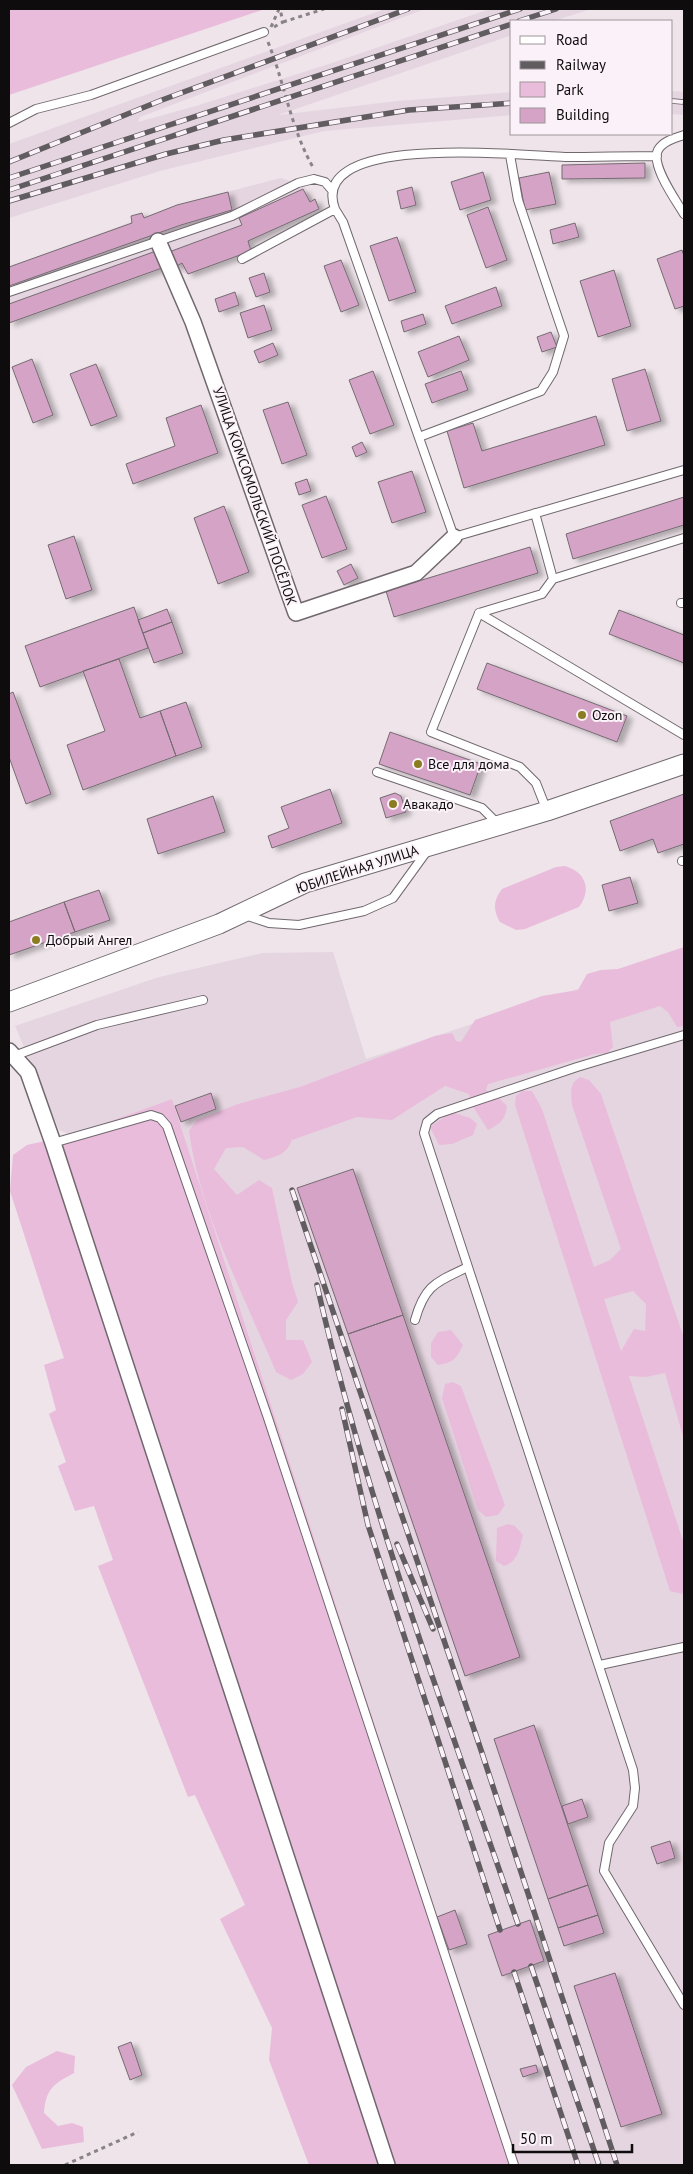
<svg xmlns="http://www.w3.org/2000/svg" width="693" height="2174" viewBox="0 0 693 2174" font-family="'PT Sans',sans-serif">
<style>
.built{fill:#e5d5e0}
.green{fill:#e9bcdb;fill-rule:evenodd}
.building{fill:#d4a3c6;stroke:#756c72;filter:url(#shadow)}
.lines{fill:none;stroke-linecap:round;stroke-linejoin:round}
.service-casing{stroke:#70686e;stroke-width:10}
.minor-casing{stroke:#70686e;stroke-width:18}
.tertiary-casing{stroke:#70686e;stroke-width:21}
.path{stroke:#898287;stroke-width:3;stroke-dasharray:4 4;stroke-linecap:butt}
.service{stroke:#fff;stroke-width:8}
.minor{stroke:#fff;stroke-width:15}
.tertiary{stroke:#fff;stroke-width:19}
.rail-casing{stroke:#615c5f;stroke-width:5.5}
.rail{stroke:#fbf1f8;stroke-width:4;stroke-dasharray:11;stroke-linecap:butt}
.poi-dot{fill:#8b7c22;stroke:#fbf1f8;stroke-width:2}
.labels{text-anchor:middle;stroke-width:4;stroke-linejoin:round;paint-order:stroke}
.street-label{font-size:14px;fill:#0f0c0e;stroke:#fbf1f8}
.poi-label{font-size:14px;fill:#0f0c0e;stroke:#fbf1f8;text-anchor:start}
</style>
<defs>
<filter id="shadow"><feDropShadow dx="5.5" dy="3" stdDeviation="2.5" flood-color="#0004"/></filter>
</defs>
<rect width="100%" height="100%" fill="#eee4ea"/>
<!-- built -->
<path class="built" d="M385,9h40l-285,108 -2,5 58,-16 130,-41 164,-56h101l-37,12h-42v14l-234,80 120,-14 114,-9v23l-188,16 -164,40 -151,47v-74z
M672,91l12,1v23l-12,-1z
M281,178l23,8 15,23 -70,32 2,10 -63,23 -26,-6 -153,55v-56l168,-62z
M333,952l33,107 318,-105v1211h-164l-83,-248 -265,-818 -100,36 -13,-5 -44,-104 144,-49 104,-24z"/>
<!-- green -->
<path class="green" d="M9,9h256l-256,86z
M565,866c21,6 27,24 14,41l-54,22 -9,1 -16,-8c-7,-12 -7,-21 2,-33l54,-22z
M684,947v79l-7,1 -9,-15 -8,-6 -50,16 3,25 -6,6 -12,1 -107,30 -2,6 12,7 9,9c-1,13 -7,18 -19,24l-18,-28 -1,-8 -24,-8 -53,34 -35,-3 -65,23c-6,14 -13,16 -28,20l-21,-13 -17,1 -12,21 23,26 22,-15 13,8 20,95 6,19 -12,18v20h17l9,22 -9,12 -12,6 -15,-8c-32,-76 -76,-159 -87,-241l8,-11 41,-16 62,-17 135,-51 17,-3 4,8 5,1 14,-22 67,-24 36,-6 9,-16 14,-4 17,-1z
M580,1077l9,3 12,14 83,244v102l-19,-67 -19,4 -17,-1 55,168v48l-2,2 -12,-3 -155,-486 1,-9 6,-5h10l10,18 52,158 16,-7 11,-11 -49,-144c-1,-13 -3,-21 8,-28zM633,1291l13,13 -1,27 -11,-2 -13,22 -17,-52z
M172,1099l265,818 83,248h-211l-40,-105 3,-32 -52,-109 25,-14 -50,-110 -7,2 -90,-231 15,-6 -19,-54 -19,5 -17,-45 8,-4 -17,-48 7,-4 -12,-45 20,-7 -54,-167 3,-36 14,-10 45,-10z
M451,1112l19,6 7,6 -4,11 -21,9 -13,1 -9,-18z
M451,1330l12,15c-6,13 -10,18 -25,20l-7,-8v-14l7,-11z
M453,1382l8,4 44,119 -7,10 -12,2 -8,-7 -36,-112 3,-14z
M508,1524l7,2 8,9c-4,14 -4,26 -19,31l-8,-5 1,-33z
M57,2051l18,5 -1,17c-21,11 -28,16 -30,40l14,13 14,-3 11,4 1,15 -42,7 -30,-64 14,-18z"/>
<!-- building -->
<path class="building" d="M645,163v15l-83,1v-14z
M483,172l8,28 -31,10 -9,-28z
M549,172l7,32 -31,6 -6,-32z
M412,187l4,18 -15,4 -4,-18z
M303,189l7,13 5,-3 4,10 -71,32 3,10 -63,23 -6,-11 -7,4 -6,-15 73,-27 -3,-7z
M228,192l4,18 -51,15 -172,61v-19l123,-44 -1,-7 11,-3 2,5 33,-13z
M488,207l19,53 -21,8 -19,-53z
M575,223l4,14 -26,7 -3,-14z
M397,237l19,55 -27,9 -19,-55z
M682,250l2,6v50l-9,3 -18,-50z
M156,251l6,17 -153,55v-19z
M341,260l18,45 -18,7 -17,-46z
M614,270l17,56 -33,11 -18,-56z
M264,273l6,19 -14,5 -7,-19z
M496,287l6,19 -50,18 -7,-18z
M235,292l4,13 -20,7 -4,-13z
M264,305l8,25 -24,8 -8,-25z
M423,314l3,10 -22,8 -3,-11z
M551,332l6,15 -15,5 -5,-15z
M459,336l10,24 -41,17 -10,-25z
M273,343l5,12 -19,8 -5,-12z
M32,359l21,56 -20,8 -21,-56z
M96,364l21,52 -26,10 -21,-52z
M645,369l16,52 -34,10 -15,-52z
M373,371l21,54 -24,9 -21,-54z
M461,371l7,19 -36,13 -7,-19z
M288,402l19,53 -25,9 -19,-54z
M201,405l17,48 -85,31 -7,-20 49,-18 -9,-28z
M596,416l9,29 -141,43 -17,-57 26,-8 9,28z
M362,442l5,10 -11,5 -4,-10z
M412,471l14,41 -34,11 -14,-41z
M307,479l4,12 -12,4 -4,-12z
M326,496l21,53 -25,9 -20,-53z
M684,497v28l-111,34 -7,-25z
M224,506l25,66 -31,12 -24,-66z
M74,536l18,54 -26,9 -18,-54z
M530,547l8,26 -144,44 -8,-26z
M351,564l7,14 -14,7 -7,-14z
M134,607l14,41 -108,39 -15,-41z
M167,609l5,13 -29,11 -5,-13z
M619,610l65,25v28l-75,-29z
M172,622l11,31 -29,10 -11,-30z
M119,659l21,59 20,-7 16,45 -93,34 -16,-45 38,-14 -22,-60z
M487,663l140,53 -10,26 -140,-53z
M13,692l38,102 -25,10 -17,-47v-63z
M186,702l16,45 -26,9 -16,-45z
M390,732l91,32 -11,31 -91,-31z
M330,789l12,34 -70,25 -4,-12 21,-8 -8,-21z
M395,793l6,3 5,16 -20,6 -6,-20z
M684,794v50l-26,9 -5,-14 -33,12 -10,-30z
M213,796l12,36 -67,22 -11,-35z
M630,877l8,26 -29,8 -7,-26z
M99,890l11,30 -35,12 -11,-30z
M64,902l11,30 -66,23v-33z
M211,1093l5,16 -35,13 -6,-16z
M353,1169l50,146 -55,19 -51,-146z
M403,1315l117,342 -55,19 -117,-342z
M534,1725l54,160 -40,14 -54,-160z
M582,1799l6,18 -20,7 -6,-18z
M670,1841l5,17 -18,6 -6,-17z
M588,1885l10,30 -40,13 -10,-29z
M455,1910l12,34 -18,6 -12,-33z
M598,1915l6,18 -40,13 -6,-18z
M530,1920l14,41 -42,15 -14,-41z
M615,1973l47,141 -41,13 -47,-141z
M131,2042l11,33 -12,5 -12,-33z
M536,2065l2,7 -15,5 -3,-8z"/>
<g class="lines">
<defs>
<path id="service" d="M9,123l27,-14 55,-14 173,-63
M684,135c-9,3 -21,6 -26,15 -8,15 19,52 26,64
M335,209c-29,-78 192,-53 230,-52 31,0 61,-1 92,-1
M242,259l93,-50 8,13 111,315 230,-67
M9,292l223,-76 66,-33 16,-4 11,3 7,8
M419,437l122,-46 12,-19 11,-36 -46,-136 -8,-45
M553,579l131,-41
M681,603h3
M479,613l-48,119 89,35 16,16 11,28
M479,613l205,122
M479,613l63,-19 11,-15 -18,-66
M377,772l105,36 16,16
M682,861h2
M245,915l24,8 30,2 65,-14 29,-13 34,-47
M684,1035l-107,32 -140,47 -10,8 -3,11 209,637 2,18 -2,18 -24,37 -5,28 80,134
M14,1056l83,-31 106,-25
M53,1143l98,-28 9,3 7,8 101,292 246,747
M415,1320c10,-36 22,-38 53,-53
M600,1665l84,-18"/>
<path id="minor" d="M158,241l35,81 103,291 120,-40 38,-36
M9,1051l19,21 25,71 334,1022"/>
<path id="tertiary" d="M9,1002l210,-78 86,-41 242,-72 137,-47"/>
</defs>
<!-- service casing -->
<use href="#service" class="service-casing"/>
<!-- minor casing -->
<use href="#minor" class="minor-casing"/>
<!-- tertiary casing -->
<use href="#tertiary" class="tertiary-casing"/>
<!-- path -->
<path class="path" d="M283,22l41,-13
M271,27l8,-18
M274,27l9,-5 -3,-13
M268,42c17,42 23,88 46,127
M65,2165l73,-33"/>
<!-- service -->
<use href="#service" class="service"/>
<!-- minor -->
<use href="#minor" class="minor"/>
<!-- tertiary -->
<use href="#tertiary" class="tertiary"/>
<defs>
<path id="rail" d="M519,21l37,-12
M672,101l12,1
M9,162l153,-62 246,-91
M9,178l511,-169
M9,190l503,-166
M9,201l157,-47 58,-14 185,-30 103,-7
M292,1190l189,560 136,415
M317,1285c49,217 129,429 201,639
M342,1409l26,116 132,405
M397,1544l36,85
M531,1966l68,199
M514,1972l64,193"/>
</defs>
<!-- rail casing -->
<use href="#rail" class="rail-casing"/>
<!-- rail -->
<use href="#rail" class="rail"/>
</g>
<!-- markers -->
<g class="poi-dot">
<circle cx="582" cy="715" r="5"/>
<circle cx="418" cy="764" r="5"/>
<circle cx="393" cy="804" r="5"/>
<circle cx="36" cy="940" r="5"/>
</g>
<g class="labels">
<!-- street labels -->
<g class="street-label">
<text transform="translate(255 496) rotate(71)" y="5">УЛИЦА КОМСОМОЛЬСКИЙ ПОСЁЛОК</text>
<text transform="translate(357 869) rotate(-18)" y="5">ЮБИЛЕЙНАЯ УЛИЦА</text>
</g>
<!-- poi labels -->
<g class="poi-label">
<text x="592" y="720">Ozon</text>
<text x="428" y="769">Все для дома</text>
<text x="403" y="809">Авакадо</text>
<text x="46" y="945">Добрый Ангел</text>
</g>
</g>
<!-- border -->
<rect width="693" height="2174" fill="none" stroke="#0f0c0e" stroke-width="20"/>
<!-- legend -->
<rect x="510" y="20" width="162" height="115" fill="#fbf1f8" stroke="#9d959a"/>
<rect x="520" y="36" width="25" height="8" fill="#ffffff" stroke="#9d959a"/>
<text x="556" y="45" font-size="15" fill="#0f0c0e">Road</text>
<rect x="520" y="61" width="25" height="8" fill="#615c5f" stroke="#9d959a"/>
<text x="556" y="70" font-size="15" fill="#0f0c0e">Railway</text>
<rect x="520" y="82" width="25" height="15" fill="#e9bcdb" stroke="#9d959a"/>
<text x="556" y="95" font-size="15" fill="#0f0c0e">Park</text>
<rect x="520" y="108" width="25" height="15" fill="#d4a3c6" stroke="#9d959a"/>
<text x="556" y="120" font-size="15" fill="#0f0c0e">Building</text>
<!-- scale -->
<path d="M513 2144v8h119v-8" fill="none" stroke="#0f0c0e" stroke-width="2.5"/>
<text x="520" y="2144" font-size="15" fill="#0f0c0e" stroke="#fbf1f8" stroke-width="4" paint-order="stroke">50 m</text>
</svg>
